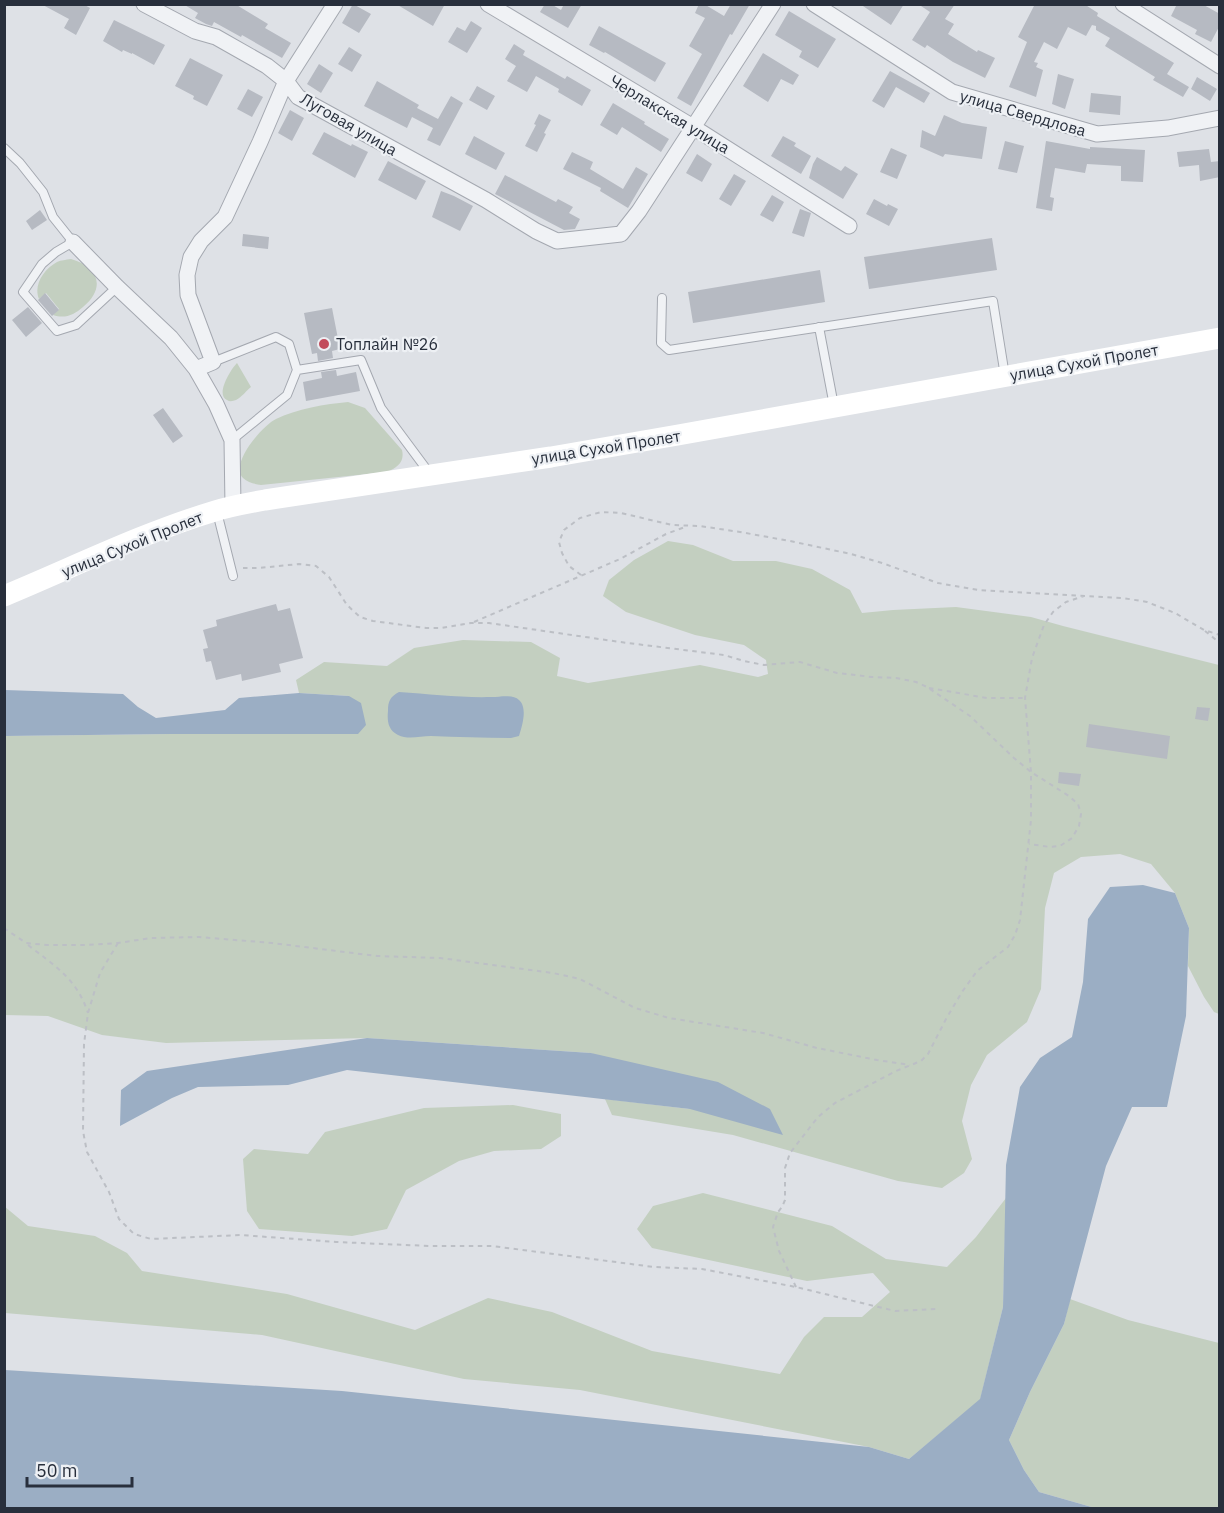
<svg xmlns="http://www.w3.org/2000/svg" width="1224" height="1513" viewBox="0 0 1224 1513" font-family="'IBM Plex Sans',sans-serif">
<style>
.green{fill:#c3cfc0}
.water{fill:#9baec4}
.building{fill:#b6bac2}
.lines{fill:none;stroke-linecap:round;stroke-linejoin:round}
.service-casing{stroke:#a4a8b0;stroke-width:10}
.minor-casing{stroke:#a4a8b0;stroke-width:17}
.path{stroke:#bcbfc5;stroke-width:2;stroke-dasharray:4.5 4.5;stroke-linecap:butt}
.service{stroke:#f0f2f5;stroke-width:8}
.minor{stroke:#f0f2f5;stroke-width:15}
.secondary{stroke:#fff;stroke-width:21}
.poi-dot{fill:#c24c5c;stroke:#edf0f4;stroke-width:2}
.labels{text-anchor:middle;stroke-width:4.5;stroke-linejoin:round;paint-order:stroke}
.street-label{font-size:16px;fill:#282f3c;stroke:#edf0f4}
.poi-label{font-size:16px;fill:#282f3c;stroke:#edf0f4;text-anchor:start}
</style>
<rect width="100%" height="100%" fill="#dee1e6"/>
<!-- green -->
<path class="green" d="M71,259c28,8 35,29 12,48 -9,8 -18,12 -30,8l6,-6 -13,-16 -7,6c-6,-14 5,-30 18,-37 4,-2 9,-2 14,-3z
M237,363l14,24c-5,4 -9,10 -15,13 -3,1 -6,2 -9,0 -12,-5 4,-31 10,-37z
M348,402l17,6 37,42c3,12 -5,18 -15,22l-126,13c-6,-1 -13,-2 -18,-7 -14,-14 20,-53 33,-59 20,-10 50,-15 72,-17z
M668,541l25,4 40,16h43l36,8 38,21 12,23 31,-3 63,-3 75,10 32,9 156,39v349l-5,-2 -10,-15 -16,-31 1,-38 -14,-35 -24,-29 -31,-10 -39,3 -27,16 -9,35 -4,81 -14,33 -40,33 -16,30 -9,36 10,38 -8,14 -22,15 -44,-7 -165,-46 -121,-20 -7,-16 85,10 -99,-56 -224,-15 -201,5 -64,-8 -54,-19 -43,-1 -1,-279 166,-2 179,-38 -50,-3 -3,-13 28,-18 63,4 27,-18 49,-8 68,2 29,16 -3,18 31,7 112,-18 58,12 10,-3 -2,-14 -22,-15 -49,-10 -69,-23 -23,-16 6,-16 25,-20z
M513,1105l48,9v22l-20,13 -47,2 -35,10 -53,29 -19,39 -35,7 -93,-7 -12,-18 -4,-52 11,-10 54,5 17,-22 99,-24z
M703,1193l129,33 54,33 61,8 29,-30 30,-39 -3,109 -23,93 -71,59 -40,-12 -289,-57 -116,-11 -202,-44 -257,-22 -1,-107 24,20 67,10 32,17 15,18 145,23 128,36 73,-32 64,14 100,39 128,23 24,-37 20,-20h38l28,-25 -17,-19 -66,8 -155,-33 -15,-19 16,-23z
M1070,1299l58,21 91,23v165h-124l-56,-16 -15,-22 -15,-30 21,-48 34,-68z"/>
<!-- water -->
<path class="water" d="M5,690l118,4 15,13 18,11 69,-8 14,-12 60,-5 50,3 12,7 5,22 -8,9h-188l-165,2z
M399,692c31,2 62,6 93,5 8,0 21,-3 27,3 9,8 3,26 0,36l-8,2c-27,0 -54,-1 -80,-2 -11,0 -23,4 -33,-1 -10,-5 -11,-14 -10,-24 0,-10 2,-14 11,-19z
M1143,885l32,8 14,35 -3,88 -19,91h-35l-26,59 -42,158 -34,68 -21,48 15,30 15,22 56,16h-1090v-138l337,21 527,56 40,12 71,-60 23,-92 3,-142 14,-78 20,-29 32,-21 11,-55 5,-63 22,-32z
M367,1038l224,15 127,29 52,27 13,26 -93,-26 -343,-39 -59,15 -90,2 -26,11 -52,28 1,-36 26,-19z"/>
<!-- building -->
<path class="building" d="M41,4h42l7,4 -14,27 -12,-7 5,-9z
M183,4h52l33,20 -3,4 26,15 -9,15 -40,-23 -1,2 -27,-15 -2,4 -6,-2 -11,-6 3,-5z
M353,4l18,10 -12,19 -17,-10z
M396,4h49l-12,22z
M545,4h6l10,6 3,-6h18l-14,24 -28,-16z
M699,4h5l20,12 7,-12h19l-18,31 -2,-1 -39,72 -14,-8 25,-44 -13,-8 16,-28 -10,-5z
M860,4h44l-13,21z
M918,4h37l-10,15 9,5 -6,10 29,18 1,-2 17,8 -10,20 -32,-16 -26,-17 -2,3 -13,-8 18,-28z
M1035,4h49l14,9 -1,3 77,47 -7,11 22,13 -6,10 -30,-17 2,-3 -50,-31 5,-8 -14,-8v-4l-4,-1 -6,11 -18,-9 -11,22 -13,-7 -10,20 4,1 -2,4 7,3 -7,27 -27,-10 18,-45 -9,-5z
M1177,4h25l18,10v11l-9,17 -16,-8 2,-4 -26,-14z
M789,11l47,28 -18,29 -19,-11 3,-6 -27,-16z
M114,20l51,25 -11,20 -22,-12v1l-9,-4 -1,2 -19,-11z
M471,21l11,7 -15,25 -19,-11 9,-15 8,4z
M599,26l67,37 -11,19 -50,-30 -1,1 -15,-8z
M514,44l11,7 -2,4 42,24 2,-3 24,14 -9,16 -24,-14 1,-3 -23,-13 -9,16 -20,-11 9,-15 -11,-7z
M349,47l13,8 -10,17 -14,-8z
M763,53l36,22 -6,10 -12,-6 -13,23 -25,-16z
M190,58l33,17 -16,31 -14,-7 1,-3 -19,-10z
M319,64l14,9 -12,20 -14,-9z
M890,71l40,22 -6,10 -28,-16 -12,21 -12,-7z
M1058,74l16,5 -9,30 -13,-5z
M1197,77l20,12 -7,12 -19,-12z
M377,81l42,24 -2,3 21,11 13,-23 12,7 -23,43 -13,-6 6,-12 -21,-11 -5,11 -43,-22z
M477,86l18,10 -8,14 -18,-10z
M248,89l15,8 -11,20 -15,-8z
M1091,93l30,3 -1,19 -31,-3z
M613,103l32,19 -1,2 25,15 -8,13 -39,-25 -5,8 -17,-10z
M290,110l14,8 -12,23 -14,-8z
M539,114l12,6 -7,13 2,1 -9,18 -12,-6 11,-21 -2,-1z
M944,115l18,8 25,4 -5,32 -37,-5 -2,3 -23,-10 2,-17 13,6z
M324,132l27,14 1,-2 16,8 -13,26 -43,-24z
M474,136l31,17 -9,17 -31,-16z
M783,136l13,7 -2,3 17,10 -10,18 -30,-18z
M1005,141l19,5 -7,27 -19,-4z
M1046,141l44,8v-2l55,3 -2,32 -22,-1v-15l-34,-2 -2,9 -30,-5 -5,29 4,1 -2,13 -16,-3z
M891,148l16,7 -10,24 -17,-7z
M1209,149l2,13 9,-1v16l-20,4 -1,-16 -20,2 -2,-15z
M572,152l21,10 -3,7 33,20 13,-22 12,7 -20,34 -28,-17 1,-3 -38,-19z
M697,154l15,10 -10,18 -16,-9z
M817,157l24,14 4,-5 13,8 -15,25 -34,-21 4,-14z
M388,161l38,20 -10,19 -38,-20z
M734,174l12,7 -15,25 -12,-7z
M505,175l51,27 2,-3 15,8 -4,6 11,6 -5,10 -11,1 -69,-36z
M441,191l13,5 19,10 -13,25 -28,-14z
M772,195l12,7 -11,20 -13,-7z
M874,199l13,7 1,-2 10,5 -9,17 -23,-12z
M800,209l11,4 -7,24 -12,-4z
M40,210l7,10 -15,10 -6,-9z
M243,234l26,3 -1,12 -26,-3z
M992,238l5,32 -128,19 -5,-32z
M820,270l5,32 -132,21 -5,-31z
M45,293l14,17 -7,6 -14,-16z
M28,307l14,16 -16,14 -14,-17z
M332,308l8,41 -8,2 1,7 -15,3 -1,-8 -5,1 -8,-41z
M336,370l1,6 19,-4 4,19 -54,10 -3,-19 19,-4 -1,-6z
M163,408l20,28 -10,7 -20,-28z
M276,604l2,7 12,-3 13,50 -24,6 2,8 -39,9 -1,-7 -25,6 -5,-19 -5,1 -3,-13 5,-1 -5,-18 14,-4 -1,-6z
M1197,707l13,1 -2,13 -13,-2z
M1089,724l81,12 -3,23 -81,-12z
M1059,772l22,2 -2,12 -21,-3z"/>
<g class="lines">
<defs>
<path id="service" d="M4,148l16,15 23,29 10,25 20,25 -17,10 -14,12 -19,28 34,39 19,-6 41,-38
M662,298l-1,45 8,7 324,-49 12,75
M819,327l15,79
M213,362l63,-25 13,7 8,26
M232,440l55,-45 10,-25 64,-10 20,48 49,66
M217,512l16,64"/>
<path id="minor" d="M144,4l51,27 21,6 51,29 19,15 12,16 188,103 50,31 21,10 64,-7 18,-23 134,-207
M488,4l205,123 156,99
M814,4l138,88 145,42 71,-6 52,-10
M1123,4l97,62
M73,242l44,45 54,51 25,31 20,35 16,36 1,67
M196,369l17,-7 -25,-67 -1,-20 4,-18 10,-16 24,-24 35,-75 26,-61 49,-77"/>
</defs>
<!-- service casing -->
<use href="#service" class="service-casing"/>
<!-- minor casing -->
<use href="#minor" class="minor-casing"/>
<!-- path -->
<path class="path" d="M243,568h16l40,-4 17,2 13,11 18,28 13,12 13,4 53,7h15l30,-5h18l131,19 104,13 20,6 20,4 36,-3 37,11 35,4 24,1 20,4 11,5 43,29 44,42 17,14 38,24 9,8 3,10 -2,12 -7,12 -12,8 -10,1 -21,-3
M581,575l-12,-9 -7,-13 -3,-11 5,-12 16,-12 21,-6 20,1 51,12 28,1 40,6 50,9 61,13 31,9 56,20 40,7 145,8 24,4 28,11 29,17 16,5
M474,622l146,-63 46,-25 19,-7
M1205,631l15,12
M929,688l58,10h38
M4,928l22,15 21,2h40l31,-2 33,-5 48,-1 73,6 105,13 63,2 113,15 27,6 55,29 34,10 94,15 54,15 60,12 33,5
M118,943l-18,30 -12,40 -4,31 -1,87 4,21 22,40 10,27 15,15 17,5 90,-4 95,7 94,4h62l162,21 48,2 94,18 99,24 41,-2
M28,945c27,21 49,34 60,68
M796,1287l-17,-36 -6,-24 5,-15 4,-5 3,-7v-32l5,-15 28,-36 17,-14 61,-32 25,-10 7,-7 18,-35 16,-27 15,-21 31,-24 7,-12 5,-15 11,-100v-48l-6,-74 7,-40 12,-33 9,-13 13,-10 18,-6"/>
<!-- service -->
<use href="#service" class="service"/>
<!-- minor -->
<use href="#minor" class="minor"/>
<!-- secondary -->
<path class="secondary" d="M4,596c70,-29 138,-63 211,-85 16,-5 33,-8 50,-11l286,-43 127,-22 542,-97"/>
</g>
<!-- markers -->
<circle class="poi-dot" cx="324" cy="344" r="6"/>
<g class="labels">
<!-- street labels -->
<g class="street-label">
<text transform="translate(1023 113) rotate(16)" y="6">улица Свердлова</text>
<text transform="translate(670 114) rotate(31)" y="6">Черлакская улица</text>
<text transform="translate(349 124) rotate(30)" y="6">Луговая улица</text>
<text transform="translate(1084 362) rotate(-10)" y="6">улица Сухой Пролет</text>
<text transform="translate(606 447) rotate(-9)" y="6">улица Сухой Пролет</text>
<text transform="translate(132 544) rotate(-22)" y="6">улица Сухой Пролет</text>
</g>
<!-- poi labels -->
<g class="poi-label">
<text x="336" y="350">Топлайн №26</text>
</g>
</g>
<!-- border -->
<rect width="1224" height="1513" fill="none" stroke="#282f3c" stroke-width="12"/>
<!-- scale -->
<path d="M27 1477v9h105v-9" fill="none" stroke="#282f3c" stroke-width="3"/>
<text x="36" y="1477" font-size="18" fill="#282f3c" stroke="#edf0f4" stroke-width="4.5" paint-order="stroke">50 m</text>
</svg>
